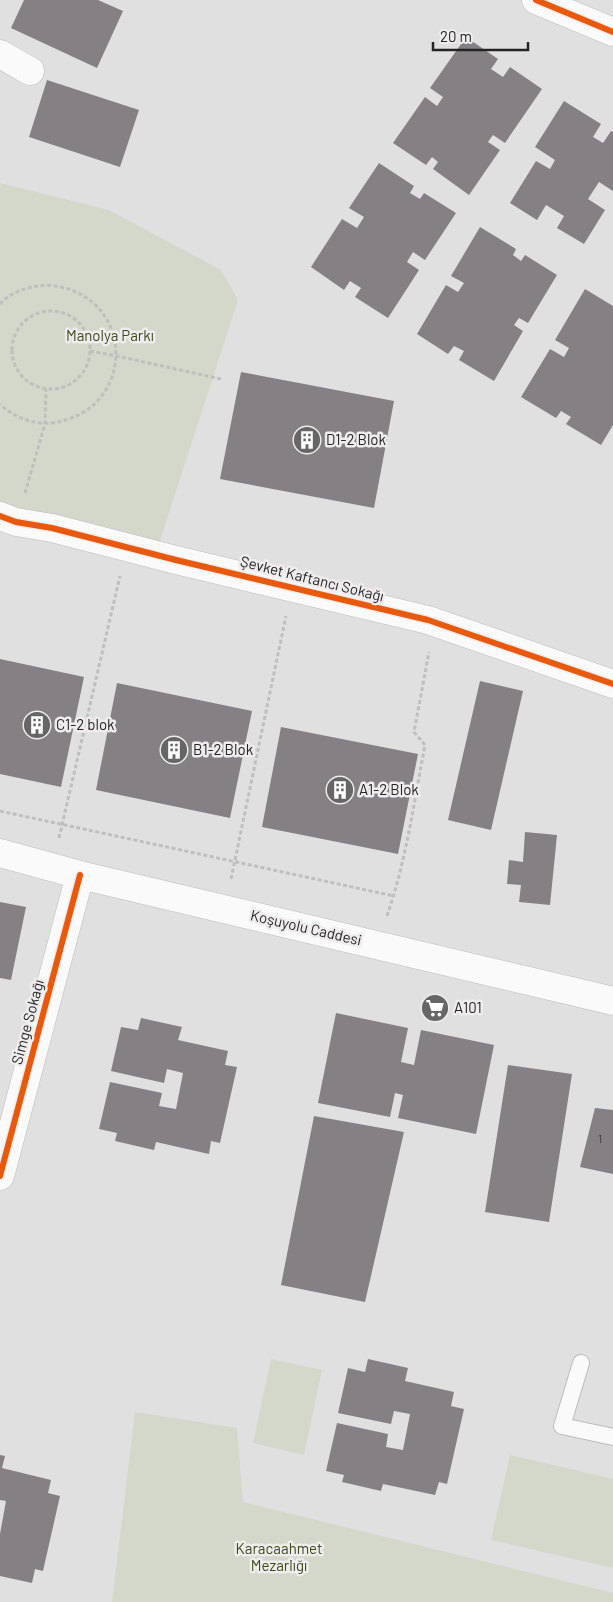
<svg xmlns="http://www.w3.org/2000/svg" width="613" height="1602" viewBox="0 0 613 1602" font-family="Barlow,sans-serif">
<style>
.green{fill:#d3d8ca}
.building{fill:#858084}
.lines{fill:none;stroke-linecap:round;stroke-linejoin:round}
.service-casing{stroke:#bcbcbc;stroke-width:18}
.minor-casing{stroke:#bcbcbc;stroke-width:29}
.tertiary-casing{stroke:#bcbcbc;stroke-width:29}
.secondary-casing{stroke:#bcbcbc;stroke-width:29}
.path{stroke:#c0bfc0;stroke-width:3;stroke-dasharray:4 2.5;stroke-linecap:butt}
.service{stroke:#fafafa;stroke-width:16}
.minor{stroke:#fafafa;stroke-width:28}
.tertiary{stroke:#fafafa;stroke-width:28}
.secondary{stroke:#fafafa;stroke-width:28}
.cycleway-casing{stroke:#efecee;stroke-width:9}
.cycleway{stroke:#e8590c;stroke-width:6}
.labels{text-anchor:middle;stroke-width:5;stroke-linejoin:round;paint-order:stroke}
.number-label{font-size:12px;fill:#3e3c3e}
.park-label{font-size:15px;fill:#3b4b17;stroke:#efecee}
.poi-label{font-size:15px;fill:#262526;stroke:#efecee;text-anchor:start}
.street-label{font-size:15px;fill:#262526;stroke:#efecee}
</style>
<rect width="100%" height="100%" fill="#e1e0e1"/>
<!-- green -->
<path class="green" d="M0,183l109,27 112,60 17,30 -81,250 -157,-48z
M271,1359l51,11 -18,85 -51,-12z
M135,1412l102,16 6,74 370,91v9h-501z
M510,1455l103,24v89l-122,-28z"/>
<!-- building -->
<path class="building" d="M24,0h74l25,11 -26,57 -86,-40z
M466,37l32,22 -7,10 12,8 7,-10 32,22 -37,54 -12,-8 -5,7 12,8 -31,45 -36,-26 5,-7 -6,-5 -6,8 -33,-22 32,-46 12,9 6,-9 -13,-9z
M47,80l92,30 -19,57 -91,-30z
M564,101l37,23 -8,13 10,6 8,-12 2,1v59l-14,-9 -11,17 17,11 -21,34 -27,-16 7,-12 -18,-11 -9,15 -27,-17 26,-42 14,8 5,-9 -20,-13z
M379,163l35,23 -4,7 10,6 4,-6 32,20 -31,47 -12,-8 -6,10 12,8 -31,48 -33,-21 6,-9 -11,-7 -6,9 -33,-23 31,-48 15,9 7,-11 -15,-9z
M480,227l36,22 -3,6 8,6 4,-6 32,20 -29,48 -9,-5 -5,7 9,6 -29,50 -35,-21 5,-9 -10,-5 -6,8 -31,-20 29,-49 12,7 6,-9 -13,-7z
M585,289l28,17v119l-12,20 -35,-21 5,-7 -10,-6 -5,7 -35,-21 29,-48 14,8 5,-9 -14,-8z
M241,372l153,29 -20,107 -154,-29z
M0,659l84,18 -23,110 -61,-13z
M480,681l43,10 -32,139 -43,-10z
M117,683l135,28 -22,107 -134,-28z
M281,727l137,27 -20,100 -136,-27z
M525,832l32,3 -7,70 -31,-3 2,-17 -14,-1 2,-24 14,2z
M0,902l26,5 -15,73 -11,-2z
M336,1013l72,15 -7,34 13,3 7,-35 73,15 -18,89 -78,-16 5,-23 -8,-2 -5,24 -72,-14z
M141,1018l41,9 -4,13 50,11 -3,14 12,2 -17,76 -9,-2 -2,13 -53,-12 -2,8 -39,-9 2,-8 -18,-4 11,-47 52,11 -3,13 17,3 7,-36 -16,-4 -3,14 -53,-12 10,-44 17,3z
M508,1065l64,9 -23,148 -64,-10z
M595,1108l18,2v64l-33,-7z
M314,1116l90,16 -39,170 -84,-17z
M368,1359l40,9 -3,13 49,11 -3,14 13,3 -17,75 -8,-2 -4,13 -52,-11 -2,7 -39,-9 2,-7 -18,-4 11,-48 51,11 -2,13 17,3 7,-36 -16,-3 -3,13 -53,-11 10,-45 17,4z
M0,1455l5,1 -3,12 49,12 -3,13 12,3 -17,75 -8,-2 -3,14 -32,-7v-42l6,-33 -6,-1z"/>
<g class="lines">
<defs>
<path id="service" d="M581,1363l-19,63 51,11"/>
<path id="minor" d="M0,54l30,17
M0,516l16,6 36,6 124,32 252,60 185,64
M0,1176l80,-301"/>
<path id="tertiary" d="M536,0l77,32"/>
<path id="secondary" d="M0,853l80,22 533,126"/>
</defs>
<!-- service casing -->
<use href="#service" class="service-casing"/>
<!-- minor casing -->
<use href="#minor" class="minor-casing"/>
<!-- tertiary casing -->
<use href="#tertiary" class="tertiary-casing"/>
<!-- secondary casing -->
<use href="#secondary" class="secondary-casing"/>
<!-- path -->
<path class="path" d="M0,304c12,-14 38,-21 56,-18 80,13 81,125 -4,137 -18,2 -39,-6 -52,-19
M12 350a39 39 0 1 1 78 0a39 39 0 1 1-78 0Z
M90,351l27,5 104,23
M25,493l20,-69 1,-35
M0,811l394,85
M59,838l61,-262
M231,879l55,-263
M387,916c19,-55 27,-114 38,-171l-11,-13 15,-80"/>
<!-- service -->
<use href="#service" class="service"/>
<!-- minor -->
<use href="#minor" class="minor"/>
<!-- tertiary -->
<use href="#tertiary" class="tertiary"/>
<!-- secondary -->
<use href="#secondary" class="secondary"/>
<defs>
<path id="cycleway" d="M536,0l77,32
M0,516l16,6 36,6 124,32 252,60 185,64
M0,1176l80,-301"/>
</defs>
<!-- cycleway casing -->
<use href="#cycleway" class="cycleway-casing"/>
<!-- cycleway -->
<use href="#cycleway" class="cycleway"/>
</g>
<!-- icons -->
<defs>
<symbol id="building-disc" viewBox="-11 -11 22 22"><circle r="9.5" fill="#676667" stroke="#efecee"/><path d="M-4-6H4V6H1V3H-1V6H-4ZM-2.5-4.3h1.7v1.8h-1.7ZM.8-4.3h1.7v1.8H.8ZM-2.5-1h1.7V.8h-1.7ZM.8-1h1.7V.8H.8Z" fill="#fff"/></symbol>
<symbol id="supermarket-disc" viewBox="-11 -11 22 22"><circle r="9.5" fill="#676667" stroke="#efecee"/><path d="M-6-5.5h2.5l.6 2H6L4.5 2H-2.5L-4.4-4H-6ZM-1.5 3.2a1.3 1.3 0 1 0 .1 0ZM3 3.2a1.3 1.3 0 1 0 .1 0Z" fill="#fff"/></symbol>
</defs>
<g fill-rule="evenodd">
<use href="#building-disc" x="291" y="424" width="32" height="32"/>
<use href="#building-disc" x="21" y="709" width="32" height="32"/>
<use href="#building-disc" x="158" y="734" width="32" height="32"/>
<use href="#building-disc" x="324" y="774" width="32" height="32"/>
<use href="#supermarket-disc" x="419" y="992" width="32" height="32"/>
</g>
<g class="labels">
<!-- number labels -->
<g class="number-label">
<text x="600" y="1143">1</text>
</g>
<!-- park labels -->
<g class="park-label">
<text x="110" y="341">Manolya Parkı</text>
<text x="279" y="1554">Karacaahmet<tspan x="279" dy="17">Mezarlığı</tspan></text>
</g>
<!-- poi labels -->
<g class="poi-label">
<text x="326" y="445">D1-2 Blok</text>
<text x="56" y="730">C1-2 blok</text>
<text x="193" y="755">B1-2 Blok</text>
<text x="359" y="795">A1-2 Blok</text>
<text x="454" y="1013">A101</text>
</g>
<!-- street labels -->
<g class="street-label">
<text transform="translate(312 579) rotate(14)" y="5">Şevket Kaftancı Sokağı</text>
<text transform="translate(306 928) rotate(13)" y="5">Koşuyolu Caddesi</text>
<text transform="translate(28 1022) rotate(-75)" y="5">Simge Sokağı</text>
</g>
</g>
<!-- scale -->
<path d="M433 42v8h95v-8" fill="none" stroke="#262526" stroke-width="2.5"/>
<text x="440" y="42" font-size="15" fill="#262526" stroke="#efecee" stroke-width="4" paint-order="stroke">20 m</text>
</svg>
